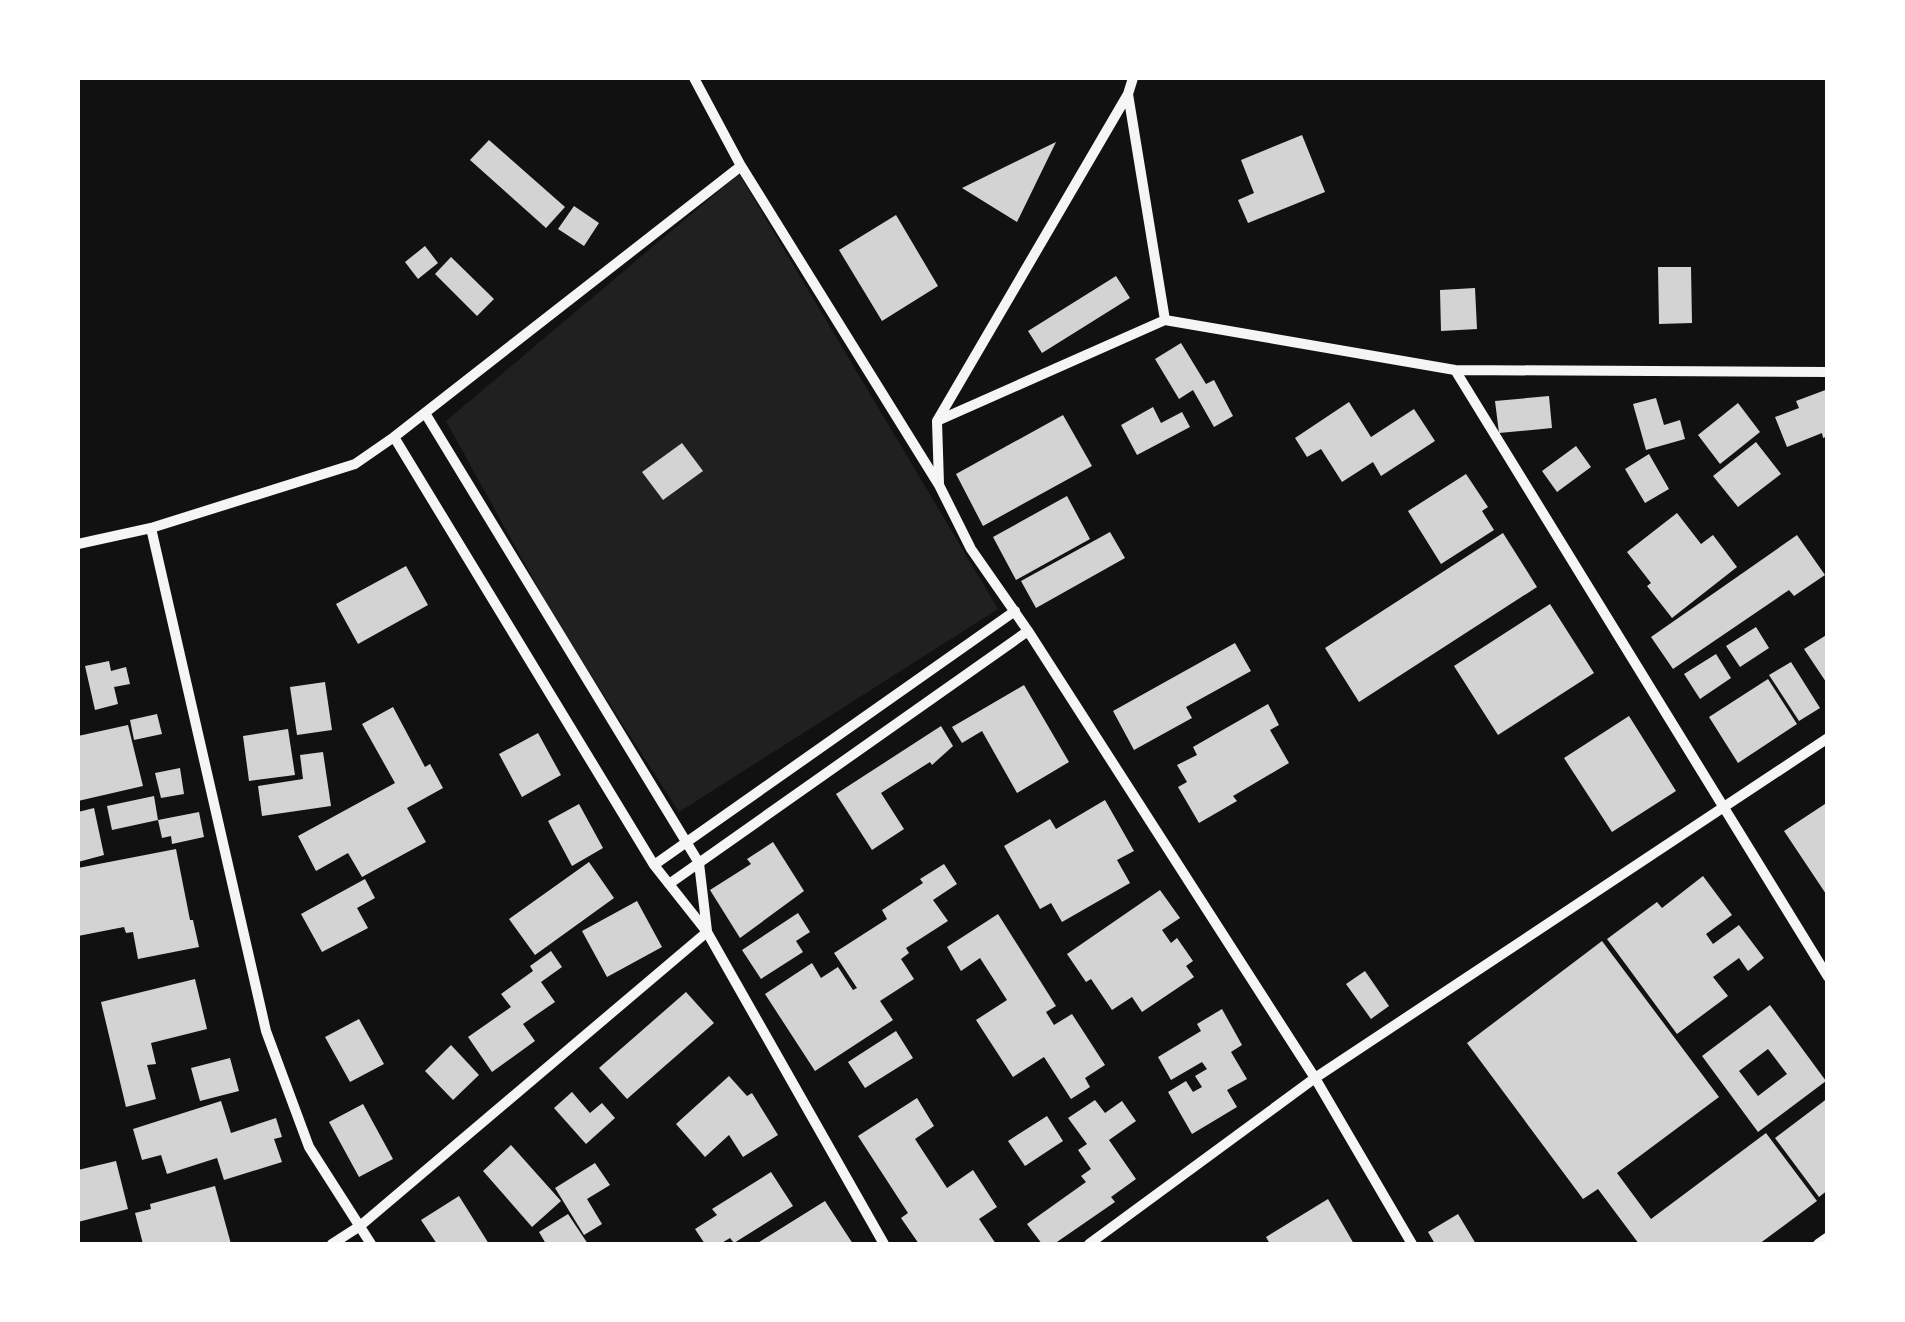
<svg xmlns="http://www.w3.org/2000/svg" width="1905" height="1322" viewBox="0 0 1905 1322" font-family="'DM Sans',sans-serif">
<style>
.green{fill:#202020}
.building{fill:#d3d3d3;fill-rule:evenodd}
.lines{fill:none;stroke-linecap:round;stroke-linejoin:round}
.minor{stroke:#f5f5f5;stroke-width:10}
</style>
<rect width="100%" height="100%" fill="#111"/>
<!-- green -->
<path class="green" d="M739,174l259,435 -319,203 -122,-190 -111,-201z"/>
<!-- building -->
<path class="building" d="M1302,135l23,57 -77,31 -10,-23 16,-7 -13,-33z
M489,140l76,67 -19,21 -76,-68z
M1056,142l-39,80 -55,-34z
M574,206l25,17 -15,23 -26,-17z
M896,215l42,71 -56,35 -43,-71z
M425,246l13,17 -20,16 -13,-17z
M451,257l43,42 -17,17 -42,-42z
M1658,267h33l1,56 -33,1z
M1116,276l14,22 -88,55 -14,-22z
M1475,288l2,41 -36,2 -1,-41z
M1181,343l25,41 8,-4 19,36 -19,11 -21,-37 -14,9 -24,-40z
M1828,389v47l-5,2 -1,-5 -35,14 -12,-30 24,-9 -3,-7z
M1549,396l3,32 -53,5 -4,-32z
M1656,398l8,27 16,-5 5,19 -39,11 -13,-46z
M1349,402l22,35 43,-28 21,32 -54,35 -8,-14 -31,20 -21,-33 -14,8 -12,-19z
M1738,403l22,29 -40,32 -22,-29z
M1153,407l8,16 21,-11 8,15 -53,28 -16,-30z
M1063,415l29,51 -109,60 -27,-52z
M1756,442l25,32 -43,33 -25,-31z
M682,443l21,28 -40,29 -21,-28z
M1576,446l15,21 -34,25 -15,-21z
M1649,454l20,35 -24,14 -20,-34z
M1466,474l22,33 -6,4 12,19 -53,34 -33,-53z
M1067,496l23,43 -74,41 -23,-43z
M1677,513l24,31 12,-9 24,32 -65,51 -25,-32 4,-3 -24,-31z
M1110,532l15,26 -89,50 -15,-27z
M1503,533l34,54 -178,115 -34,-54z
M1797,535l28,40 -31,21 -5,-6 -116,79 -22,-32z
M406,566l22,39 -70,39 -22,-40z
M1550,604l44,69 -96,62 -44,-69z
M1756,627l13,21 -29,19 -14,-21z
M1828,634v51l-24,-36z
M1235,643l16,28 -65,36 6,11 -58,32 -21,-39z
M1716,654l15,24 -31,21 -16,-25z
M109,661l2,10 15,-4 4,17 -16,3 4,17 -23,6 -10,-44z
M1791,662l29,46 -21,13 -30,-46z
M1768,679l29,45 -59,39 -29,-46z
M325,682l7,48 -35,5 -7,-48z
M1024,685l45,77 -52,31 -35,-62 -20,12 -10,-16z
M1268,704l11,21 -9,5 19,33 -56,33 4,5 -38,22 -21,-36 9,-5 -10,-17 20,-10 -4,-8z
M393,707l32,60 5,-3 13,24 -36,20 19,34 -64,35 -14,-24 -32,18 -18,-35 97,-53 -33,-59z
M157,714l5,20 -28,6 -4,-20z
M1629,716l47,75 -64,41 -48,-74z
M128,725l15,61 -65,15v-65z
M941,726l12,20 -21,19 -2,-3 -49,31 23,36 -32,21 -36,-56z
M288,729l7,46 -46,6 -6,-45z
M538,733l23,42 -39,22 -23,-43z
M323,752l8,54 -69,10 -4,-30 45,-7 -3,-24z
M180,768l4,26 -23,4 -6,-25z
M154,796l4,24 -46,10 -5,-24z
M1105,800l29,51 -17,9 13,23 -68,39 -11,-19 -11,6 -36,-63 46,-27 6,10z
M1828,802v95l-44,-66z
M579,804l24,44 -31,18 -24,-45z
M94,808l10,47 -26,7v-50z
M199,812l5,25 -32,7 -1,-8 -9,2 -4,-18z
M773,842l31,49 -64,47 -30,-48 41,-26 -4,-5z
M176,849l14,71h3l6,27 -61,12 -5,-27 -7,1 -2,-6 -46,9v-68z
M589,862l25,36 -79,57 -26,-36z
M944,864l13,20 -24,16 15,21 -42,27 3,5 -8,6 13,20 -34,22 13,19 -78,51 -50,-77 47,-31 9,15 17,-11 15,23 4,-2 -23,-35 53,-34 -5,-9 41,-27 -3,-4z
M1703,876l29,39 -26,19 7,10 26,-19 25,33 -16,13 -9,-13 -26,19 15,19 -51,38 -70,-95 50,-37 5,6z
M365,879l10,19 -18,10 11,20 -46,24 -21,-38z
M1160,890l20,28 -18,12 9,13 6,-5 16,23 -7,5 8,11 -52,35 -10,-15 -20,13 -21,-31 -5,3 -19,-28z
M637,901l25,46 -55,30 -25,-46z
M798,913l12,19 -14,9 7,11 -42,27 -19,-29z
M998,914l58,92 -10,6 8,13 18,-11 33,51 -20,13 5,9 -19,12 -27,-42 -31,20 -37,-57 31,-20 -27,-42 -19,13 -14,-24z
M1602,941l117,156 -102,76 34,46 115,-86 51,68 -58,43h-120l-41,-55 -15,10 -116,-156z
M551,951l11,16 -21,15 14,20 -32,22 12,17 -43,31 -24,-35 43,-30 -10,-13 32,-23 -3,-5z
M1365,971l24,35 -18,13 -25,-35z
M195,979l12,50 -56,14 5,21 -9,1 9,34 -30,8 -25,-105z
M686,992l28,31 -87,76 -28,-31z
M1770,1005l56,76 -68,51 -56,-76zM1768,1049l19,25 -29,22 -19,-25z
M1222,1009l20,36 -11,7 16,27 -20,11 10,17 -45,27 -24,-42 18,-11 7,11 9,-5 -7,-11 12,-7 -5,-7 -31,18 -13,-23 43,-26 -4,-7z
M359,1019l25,45 -34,18 -25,-45z
M896,1031l17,27 -48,30 -17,-26z
M451,1045l28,30 -26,25 -28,-29z
M230,1058l9,33 -39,10 -9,-33z
M729,1076l18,20 5,-3 26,42 -35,22 -14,-22 -24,22 -29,-33z
M572,1092l18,21 12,-10 13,15 -29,26 -32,-36z
M917,1098l17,28 -19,13 32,49 26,-18 24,37 -18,12 17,25h-77l-18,-26 7,-5 -50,-77z
M1828,1098v92l-9,7 -44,-59z
M1095,1100l10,13 17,-12 14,20 -27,19 27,39 -25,18 4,5 -61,42h-12l-15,-20 59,-42 -5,-6 10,-7 -13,-19 9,-6 -19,-26z
M221,1101l10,32 45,-15 6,19 -8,2 8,23 -58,18 -7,-22 -50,16 -6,-19 -19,5 -9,-31z
M363,1104l30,55 -34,18 -30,-55z
M1047,1116l16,25 -38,25 -17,-25z
M511,1145l50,56 -29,26 -49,-56z
M116,1161l12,48 -50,13v-52z
M595,1163l15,22 -23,14 15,25 -18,11 -29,-47z
M771,1172l22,34 -59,37 -4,-5 -10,6h-15l-10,-15 22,-14 -5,-6z
M215,1186l16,58h-88l-8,-31 16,-4 -1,-5z
M459,1196l30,48h-52l-16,-24z
M1328,1199l26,45h-84l-4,-7z
M825,1201l28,43h-97z
M568,1214l20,30h-42l-7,-12z
M1458,1214l18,30h-41l-7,-12z"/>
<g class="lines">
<!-- minor -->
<path class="minor" d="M694,78l47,88 198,319 32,64 57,82 287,447 97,166
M1165,320l290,50 373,2
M1455,370l373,607
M425,413l274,450 8,68
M937,421l228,-101 -37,-226
M394,437l260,428 53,67 177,312
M939,484l-2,-63 191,-327 5,-16
M151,528l115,503 43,116 62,97
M78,544l73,-16 204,-64 39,-27 347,-271
M654,865l361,-254
M669,884l359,-253
M332,1244l28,-18 347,-294
M1089,1244l226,-166 513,-340
M1818,1244l10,-7"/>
</g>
<!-- border -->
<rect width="1905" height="1322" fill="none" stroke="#ffffff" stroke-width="160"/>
</svg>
